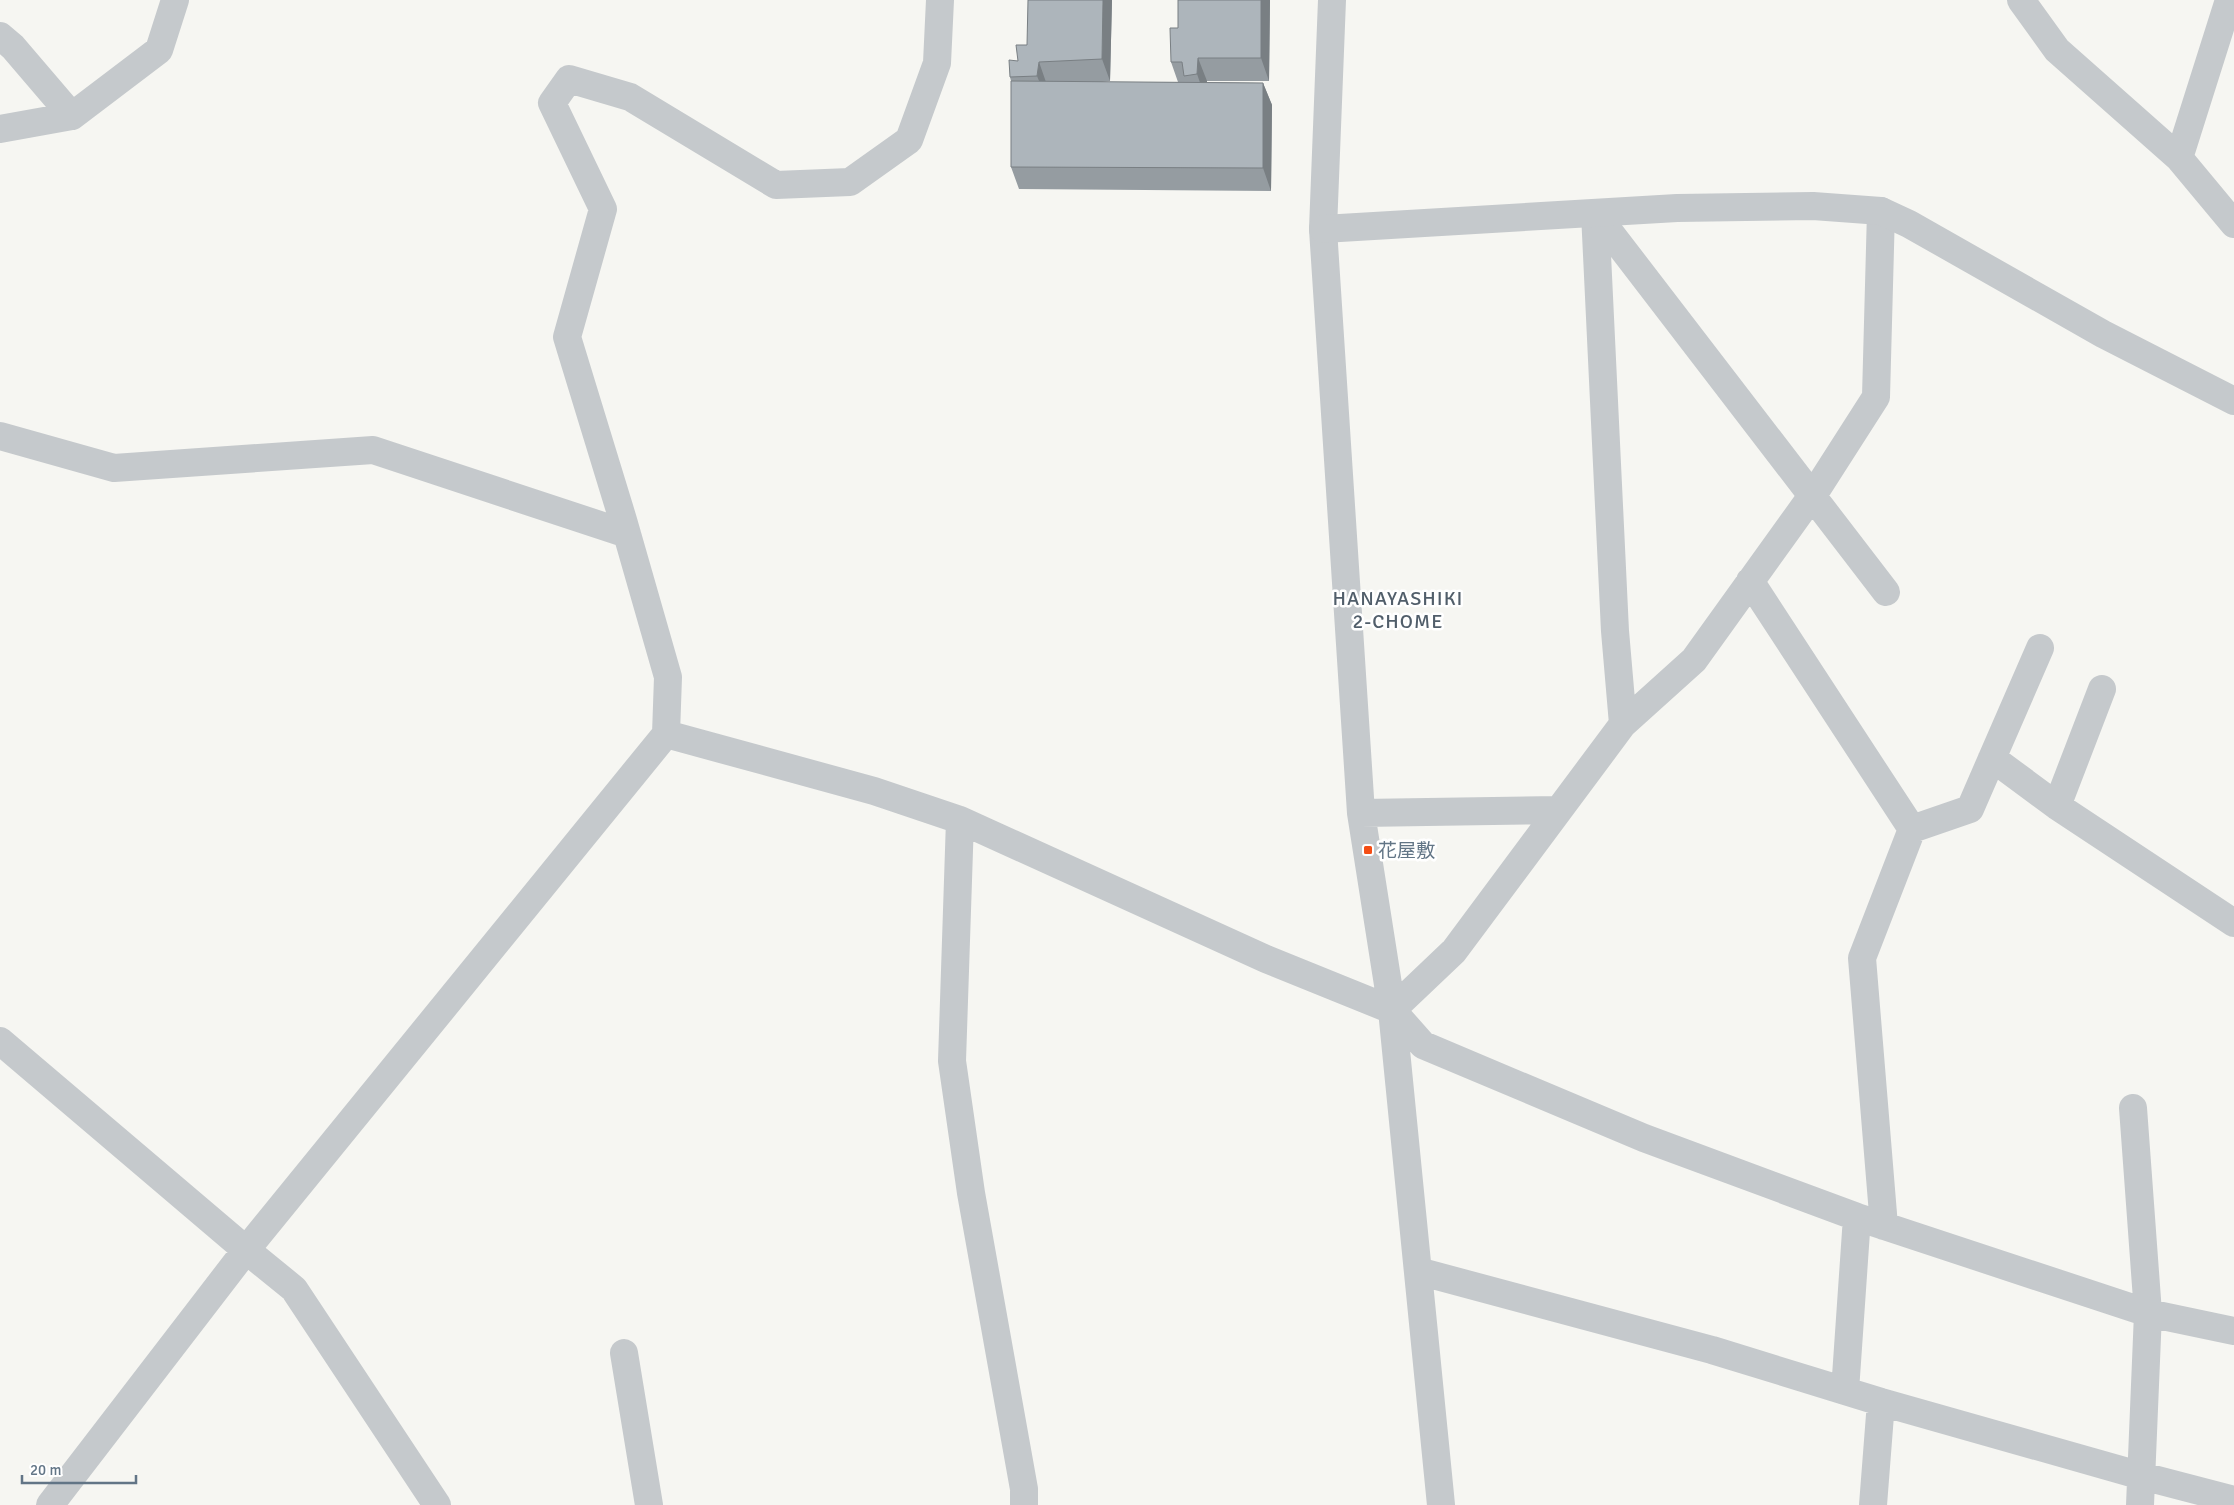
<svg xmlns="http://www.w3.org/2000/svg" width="2234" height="1505" viewBox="0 0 2234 1505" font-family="Signika,'Noto Sans JP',sans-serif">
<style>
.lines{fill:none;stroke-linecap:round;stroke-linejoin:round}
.minor{stroke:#c5c9cc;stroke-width:28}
.tertiary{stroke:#c5c9cc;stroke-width:28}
.wall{fill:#959ca1}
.shaded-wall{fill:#797f83}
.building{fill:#adb5bb;stroke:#797f83}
.poi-dot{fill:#f44d14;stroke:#fff;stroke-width:2}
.labels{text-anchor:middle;stroke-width:5;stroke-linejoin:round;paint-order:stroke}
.poi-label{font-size:19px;fill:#627586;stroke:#fff;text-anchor:start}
.neighbourhood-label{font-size:20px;letter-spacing:1px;fill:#515e6a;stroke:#fff}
</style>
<rect width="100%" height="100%" fill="#f6f6f2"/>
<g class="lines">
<!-- minor -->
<path class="minor" d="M1332,0l-9,229 38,584 31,197 49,495
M2021,0l36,50 122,108 55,66
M0,36l13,11 59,69
M0,129l72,-13 87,-66 16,-50
M2179,158l50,-158
M0,436l114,32 259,-18 254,84
M1750,581l162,248 58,-20 70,-161
M1623,724l-8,-93 -20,-418 291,379
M666,734l208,57 86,29
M1992,758l65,48 177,117
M2057,806l45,-117
M1361,813l197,-3
M1392,1010l62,-59 169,-227 71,-64 125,-174 57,-89 5,-186
M0,1041l246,209 48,39 143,216
M2133,1108l15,205 -8,192
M1884,1226l-22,-268 50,-129
M1418,1271l294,79 169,52 261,74 92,24
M624,1353l25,152
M1845,1391l12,-174
M50,1505l196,-255 420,-516 2,-57 -45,-157 -56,-183 36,-128 -51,-106 17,-24 61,18 146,88 74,-3 59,-42 28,-77 3,-63
M1024,1505v-16l-53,-296 -19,-132 8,-241 306,139 126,51 31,35 221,93 213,79 291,96 86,18
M1873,1505l8,-103"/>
<!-- tertiary -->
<path class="tertiary" d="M1323,229l354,-21 136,-2 68,5 28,13 194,110 131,67"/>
</g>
<!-- wall -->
<path class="wall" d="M1112,0l-2,81 -8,1h76l-7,-20 7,-34v-28h92l-1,81h-62v1l56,1 9,22 -1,86 -252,-2 -8,-22v-86l-1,-4 8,-16 9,-16z"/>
<!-- shaded-wall -->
<path class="shaded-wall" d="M1103,0h9l-2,81 -8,-22z
M1261,0h9l-1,81 -8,-23z
M1198,58l9,23 -2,16 -8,-23z
M1039,62l8,23 -1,13 -9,-22z
M1263,83l9,22 -1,86 -8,-23z"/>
<!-- building -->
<path class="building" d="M1028,0h75l-1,59 -63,3 -2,14 -27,1 -1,-17 9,1 -2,-16h11z
M1178,0h83v58h-63l-1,16 -13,2 -2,-14h-11l-1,-34h8z
M1011,81l252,2v85l-252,-1z"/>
<!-- markers -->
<rect class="poi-dot" x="1363" y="845" width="10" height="10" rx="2.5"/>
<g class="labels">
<!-- poi labels -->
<g class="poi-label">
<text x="1378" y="857">花屋敷</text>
</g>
<!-- neighbourhood labels -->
<g class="neighbourhood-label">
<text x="1398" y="605">HANAYASHIKI<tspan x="1398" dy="23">2-CHOME</tspan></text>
</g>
</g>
<!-- scale -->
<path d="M22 1475v8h114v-8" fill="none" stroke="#627586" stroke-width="2.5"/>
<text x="30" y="1475" font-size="15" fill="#627586" stroke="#ffffff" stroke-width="4" paint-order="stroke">20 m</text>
</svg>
